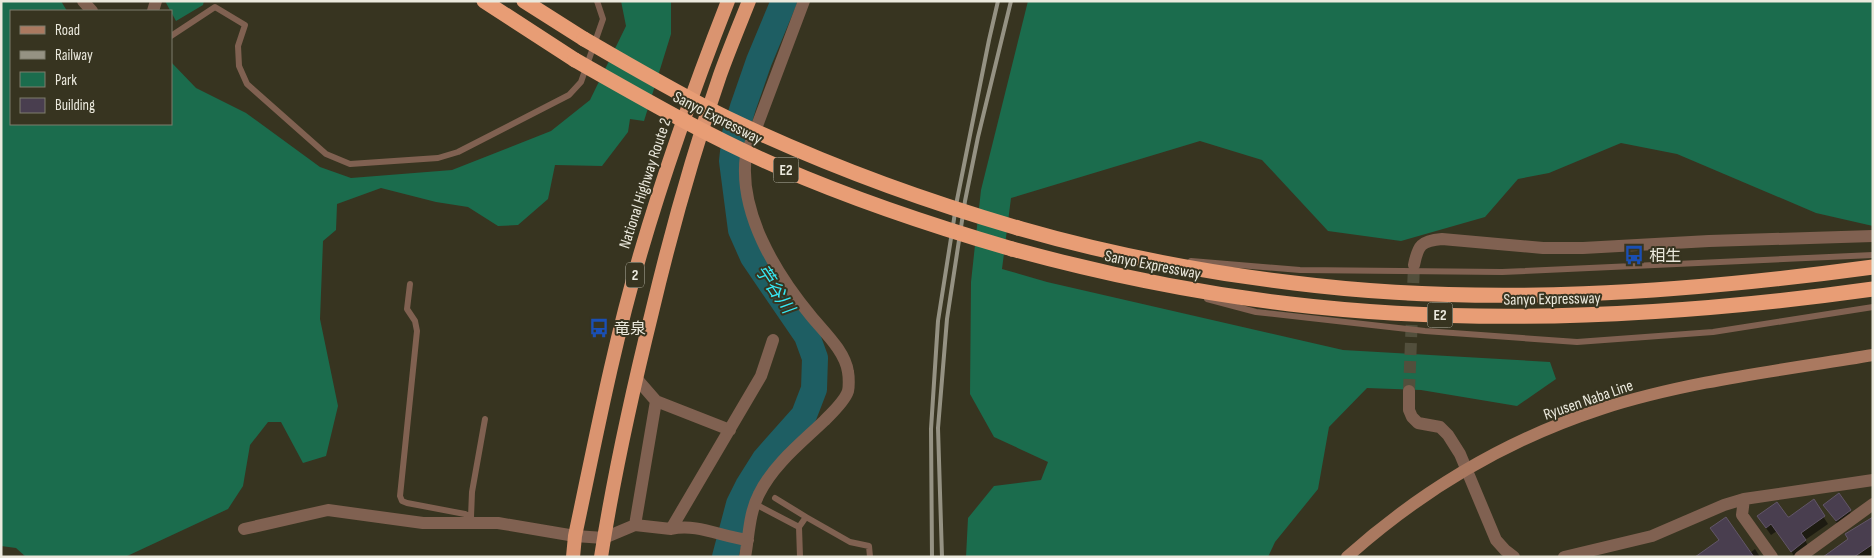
<svg xmlns="http://www.w3.org/2000/svg" width="1874" height="558" viewBox="0 0 1874 558" font-family="'Sofia Sans Condensed','Noto Sans JP',sans-serif">
<style>
.green{fill:#1b6c4d}
.shadow{fill:#0007}
.lines{fill:none;stroke-linecap:round;stroke-linejoin:round}
.river{stroke:#1e5e63;stroke-width:26}
.building{fill:#493e4f;stroke:#625668}
.minor-tunnel{stroke:#524f3c;stroke-width:12;stroke-dasharray:12 6;stroke-linecap:butt}
.service{stroke:#806151;stroke-width:6}
.minor{stroke:#806151;stroke-width:12}
.secondary{stroke:#aa7960;stroke-width:12}
.trunk{stroke:#da9470;stroke-width:14}
.motorway{stroke:#e89d75;stroke-width:15}
.rail{stroke:#959283;stroke-width:4}
.motorway-bridge{stroke:#e89d75;stroke-width:15}
.labels{text-anchor:middle;stroke-width:4;stroke-linejoin:round;paint-order:stroke}
.shield{fill:#373420;stroke:#b5b3a4;stroke-width:1}
.shield-label{font-size:15px;font-weight:bold;fill:#ebe9dd}
.street-label{font-size:16px;fill:#ebe9dd;stroke:#373420}
.poi-label{font-size:16px;fill:#ebe9dd;stroke:#373420;text-anchor:start}
.water-label{font-size:18px;font-style:italic;fill:#37e9f5;stroke:#373420}
</style>
<rect width="100%" height="100%" fill="#373420"/>
<!-- green -->
<path class="green" d="M1,1h60l6,10h-56v113h160v-62l25,26 50,25 74,54 31,11 101,-8 99,-39 39,-31 36,-74 -5,-25h50v33l-27,87 -14,-2 -2,13 -26,34 -47,-1 -7,34 -30,26 -20,1 -30,-19 -32,-5 -55,-14 -44,16 -1,26 -13,11 -3,78 18,87 -12,50 -23,7 -22,-41h-13l-18,23 -7,41 -15,23 -103,48h-99l-10,-9 -15,-2z
M165,1h39l-1,4 -27,16z
M1028,1h845v225l-57,-13 -139,-59 -56,-11 -72,30 -31,6 -33,38 -84,24 -73,-10 -66,-71 -62,-19 -189,57 -9,71 45,13 296,68 207,12 6,17 -39,27 -96,-16 -54,-2 -38,39 -11,62 -43,53 -7,15h-302l2,-39 26,-32 47,-6 7,-18 -54,-25 -24,-43 1,-112 10,-92z"/>
<!-- shadow -->
<path class="shadow" d="M1813,501l15,23 -23,16 4,8 -14,9 -18,-26 -6,4 -8,-11 24,-6z
M1849,510l4,7 -14,9 -10,-14z
M1873,518v39h-48l25,-18z
M1755,549l5,8h-62l52,-4z"/>
<g class="lines">
<!-- river -->
<path class="river" d="M725,557l14,-53 9,-18 17,-27 39,-44 10,-26 1,-31 -8,-22 -54,-79 -12,-27 -9,-69 3,-27 8,-27 16,-46 25,-60"/>
</g>
<!-- building -->
<path class="building" d="M1839,493l12,17 -15,11 -13,-16z
M1814,499l11,17 -24,17 5,7 -15,12 -20,-28 -5,4 -9,-12 20,-14 11,15h1z
M1726,517l28,40h-59l24,-17 -9,-12z
M1873,517v27l-19,13h-31l25,-18 -3,-5z"/>
<g class="lines">
<!-- minor-tunnel -->
<path class="minor-tunnel" d="M1409,391l5,-126"/>
<!-- service -->
<path class="service" d="M171,36l44,-29 30,18 -7,21 1,20 8,18 79,70 24,10 88,-6 20,-6 111,-57 12,-13 22,-63 -6,-18
M1191,261l109,9 202,2 371,-17
M410,284l-3,25 8,12 2,10 -17,165 2,5 5,2 58,11 6,3 3,6
M1207,299l49,13 169,19 152,11 136,-10 160,-25
M775,498l31,19
M755,504l44,23
M471,517l1,-25 13,-73
M800,557l-1,-30 7,-10 44,25 19,4 1,11"/>
<!-- minor -->
<path class="minor" d="M83,1l9,10
M153,11l3,-10
M1414,265c4,-20 7,-24 28,-26l101,9h40l126,-7 164,-5
M1409,391v19l3,7 6,6 22,4 8,8 12,19 36,86 9,10 9,7
M656,401l74,29
M635,525l36,4 90,-153 12,-36
M244,529l84,-19 95,13h75l77,13 29,2 31,-13 21,-124 -20,-23
M671,529c26,-6 51,8 77,11
M745,557c4,-21 4,-44 14,-63 14,-29 42,-51 65,-73 7,-7 21,-20 24,-30 1,-4 1,-14 0,-19 -3,-21 -24,-40 -37,-56 -35,-42 -73,-104 -65,-161l58,-154
M1564,557l88,-21 72,-31 20,-6
M1772,557l-30,-42 2,-16 129,-19
M1800,557l73,-53"/>
<!-- secondary -->
<path class="secondary" d="M1347,557c75,-67 159,-117 254,-148 86,-28 183,-39 272,-54"/>
<!-- trunk -->
<path class="trunk" d="M573,557l2,-21c20,-94 38,-189 65,-281 25,-86 55,-170 88,-254
M601,557c13,-83 31,-164 51,-245 19,-80 41,-159 68,-237 9,-25 19,-49 29,-74"/>
<!-- motorway -->
<path class="motorway" d="M484,1l91,59
M524,1l60,38
M1018,228c90,26 183,44 276,55 191,24 388,10 579,-16
M1012,249c91,25 184,44 278,55 193,23 390,12 583,-15"/>
<!-- rail -->
<path class="rail" d="M932,557l-1,-128 7,-108 19,-121 32,-160 9,-39
M942,557l-4,-129 9,-109 18,-118 13,-64 33,-136"/>
<!-- motorway-bridge -->
<path class="motorway-bridge" d="M584,39c47,27 94,55 143,79 94,45 191,81 291,110
M575,60c67,38 134,77 204,107 76,33 154,59 233,82"/>
</g>
<!-- icons -->
<defs>
<symbol id="bus-bare" viewBox="-9 -9 18 18"><path d="M-5-6H5V4H4V6H2V4H-2V6H-4V4H-5ZM-3.5-4V0h7V-4ZM-3.5 1.2v1.5H-2V1.2ZM2 1.2v1.5H3.5V1.2Z" fill="#1a4fb4" stroke="#373420" stroke-width="2.5" paint-order="stroke"/></symbol>
</defs>
<g fill-rule="evenodd">
<use href="#bus-bare" x="1620" y="241" width="28" height="28"/>
<use href="#bus-bare" x="585" y="314" width="28" height="28"/>
</g>
<g class="labels">
<!-- shield labels -->
<g class="shield">
<rect x="773.5" y="157.5" width="25" height="25" rx="4"/>
<rect x="626" y="262.5" width="18" height="25" rx="4"/>
<rect x="1427.5" y="302.5" width="25" height="25" rx="4"/>
</g>
<g class="shield-label">
<text x="786" y="175">E2</text>
<text x="635" y="280">2</text>
<text x="1440" y="320">E2</text>
</g>
<!-- street labels -->
<g class="street-label">
<text transform="translate(718 117) rotate(27)" y="6">Sanyo Expressway</text>
<text transform="translate(644 183) rotate(-72)" y="6">National Highway Route 2</text>
<text transform="translate(1153 264) rotate(11)" y="6">Sanyo Expressway</text>
<text transform="translate(1552 298) rotate(-1)" y="6">Sanyo Expressway</text>
<text transform="translate(1588 399) rotate(-19)" y="6">Ryusen Naba Line</text>
</g>
<!-- poi labels -->
<g class="poi-label">
<text x="1649" y="261">相生</text>
<text x="614" y="334">竜泉</text>
</g>
<!-- water labels -->
<g class="water-label">
<text transform="translate(775 289) rotate(56)" y="6">苧谷川</text>
</g>
</g>
<!-- border -->
<rect width="1874" height="558" fill="none" stroke="#ebe9dd" stroke-width="5"/>
<!-- legend -->
<rect x="10" y="10" width="162" height="115" fill="#373420" stroke="#7f7c6c"/>
<rect x="20" y="26" width="25" height="8" fill="#aa7960" stroke="#7f7c6c"/>
<text x="55" y="35" font-size="15" fill="#ebe9dd">Road</text>
<rect x="20" y="51" width="25" height="8" fill="#959283" stroke="#7f7c6c"/>
<text x="55" y="60" font-size="15" fill="#ebe9dd">Railway</text>
<rect x="20" y="72" width="25" height="15" fill="#1b6c4d" stroke="#7f7c6c"/>
<text x="55" y="85" font-size="15" fill="#ebe9dd">Park</text>
<rect x="20" y="98" width="25" height="15" fill="#493e4f" stroke="#7f7c6c"/>
<text x="55" y="110" font-size="15" fill="#ebe9dd">Building</text>
</svg>
